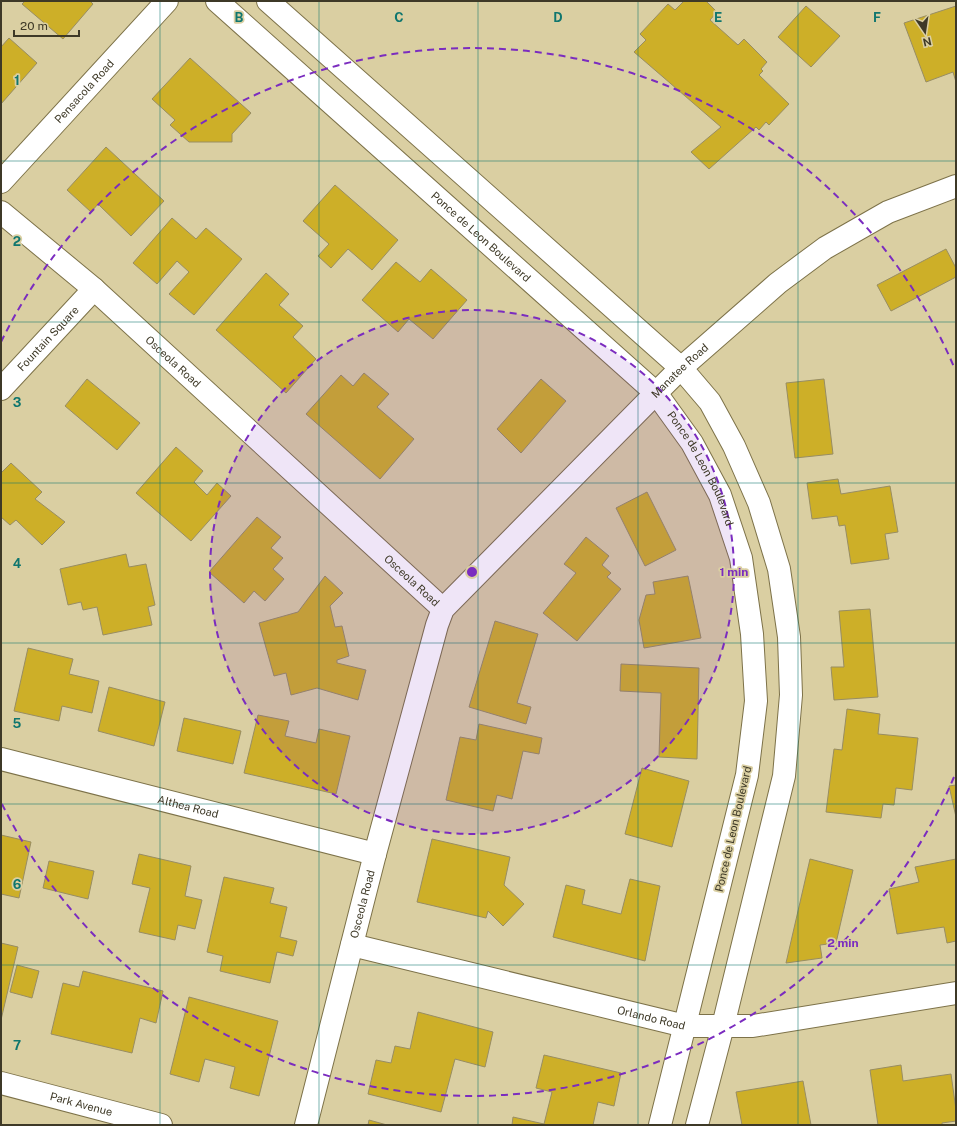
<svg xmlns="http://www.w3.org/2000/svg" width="957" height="1126" viewBox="0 0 957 1126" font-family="'Public Sans',sans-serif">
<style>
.building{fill:#cdaf28;stroke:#988d63}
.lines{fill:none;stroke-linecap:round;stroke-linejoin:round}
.minor-casing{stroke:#7d7249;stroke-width:24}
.minor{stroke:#fff;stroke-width:22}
.grid{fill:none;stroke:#0f766e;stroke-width:1;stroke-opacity:0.55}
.ring{fill:none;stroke:#7b2cbf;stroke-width:2;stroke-dasharray:7 5}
.labels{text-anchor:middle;stroke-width:3.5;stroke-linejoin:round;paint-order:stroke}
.street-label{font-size:11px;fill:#3e3927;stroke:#dacfa2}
.grid-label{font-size:13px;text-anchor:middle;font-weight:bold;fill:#0f766e;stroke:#dacfa2;stroke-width:3.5;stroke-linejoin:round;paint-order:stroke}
.centre{fill:#7b2cbf;stroke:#dacfa2;stroke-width:2}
.ring-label{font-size:12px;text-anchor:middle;font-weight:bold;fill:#7b2cbf;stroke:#dacfa2;stroke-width:3.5;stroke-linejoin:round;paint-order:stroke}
</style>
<rect width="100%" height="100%" fill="#dacfa2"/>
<!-- building -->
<path class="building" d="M25,1h65l3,3 -30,35 -41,-35z
M684,1h22l11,11 -7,8 28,25 6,-6 23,23 -6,7 2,2 -4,4 30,29 -20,21 -3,-3 -7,8 -3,-3 -47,42 -18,-17 30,-25 -87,-75 12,-12 -6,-6 28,-30 7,6z
M806,6l34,30 -29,31 -33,-30z
M956,6v76l-3,-10 -27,10 -22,-59z
M9,38l28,25 -36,41v-57z
M190,58l61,55 -19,21v8h-43l-19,-17 5,-5 -23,-21z
M106,147l58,54 -33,35 -33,-32 -7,8 -24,-22z
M335,185l63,55 -26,30 -24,-21 -17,19 -13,-12 11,-12 -26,-23z
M172,218l24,21 10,-11 36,31 -48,56 -25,-21 20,-22 -12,-11 -20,23 -24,-21z
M946,249l10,19v9l-65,34 -14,-26z
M396,262l24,20 11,-13 36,31 -34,39 -24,-20 -11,13 -36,-32z
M266,273l23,21 -10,11 24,21 -10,11 23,22 -30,34 -70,-63z
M364,373l25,21 -12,13 37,32 -34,40 -74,-65 35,-39 12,11z
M87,379l53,44 -23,27 -52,-44z
M541,379l25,22 -45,52 -24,-24z
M824,379l9,75 -38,4 -9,-75z
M176,447l27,24 -9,11 13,13 10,-12 14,13 -40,45 -55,-48z
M11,463l31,29 -7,7 30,23 -23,23 -26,-25 -6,5 -9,-8v-44z
M838,479l3,15 49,-8 8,46 -13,2 4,25 -38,5 -6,-39 -6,1 -2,-10 -25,3 -5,-36z
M647,492l29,58 -31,16 -29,-58z
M257,517l24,20 -10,11 12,10 -10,11 11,10 -19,22 -11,-10 -10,12 -35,-31z
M586,537l23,19 -7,9 9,8 -4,4 14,12 -44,52 -34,-28 33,-40 -12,-9z
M126,554l3,13 17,-3 9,41 -7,2 4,18 -49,10 -6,-28 -14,3 -2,-8 -13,3 -8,-36z
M325,576l18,17 -13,13 5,21 7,-1 7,30 -12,4v3l29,7 -8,30 -41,-12 -26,7 -5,-22 -12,3 -15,-53 39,-11z
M688,576l13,62 -57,10 -5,-28 7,-25 9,-1 -2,-12z
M870,609l8,88 -44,3 -3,-33h13l-5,-56z
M495,621l43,13 -21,69 14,4 -5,17 -57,-17z
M28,648l45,11 -4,15 30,7 -7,32 -30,-7 -3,15 -45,-10z
M621,664l78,4 -2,91 -38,-2 2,-64 -41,-2z
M109,687l56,15 -11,44 -56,-15z
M847,709l33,5 -2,20 40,4 -6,52 -16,-2 -2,17 -11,-1 -2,14 -55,-6 8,-63 8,1z
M258,715l31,6 -4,15 31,7 3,-14 31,7 -14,58 -92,-21z
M184,718l57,13 -8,33 -56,-13z
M479,724l63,14 -3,16 -16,-3 -11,48 -15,-4 -4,16 -47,-11 14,-63 16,3z
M642,768l47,13 -17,66 -47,-13z
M956,785v32l-7,-31z
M1,835l30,7 -12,56 -18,-4z
M432,839l78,18 -6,28 20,19 -21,22 -15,-15 -2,7 -69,-16z
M139,854l52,12 -6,30 17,4 -7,29 -17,-4 -3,15 -36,-8 11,-44 -18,-4z
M810,859l43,11 -17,73 -16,2 2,13 -36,5z
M956,859v82l-9,2 -3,-16 -47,7 -8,-45 30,-7 -4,-15z
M49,861l45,10 -6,28 -45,-11z
M224,877l50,11 -4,15 17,4 -7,30 17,4 -4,15 -16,-4 -7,31 -50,-12 3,-15 -16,-4z
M630,879l30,7 -15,75 -92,-24 13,-52 19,5 -3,14 39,10z
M1,943l17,4 -17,73z
M17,965l22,6 -7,27 -22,-6z
M83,971l80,20 -7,32 -16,-5 -8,35 -81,-19 12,-51 16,4z
M189,997l89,24 -19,75 -29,-8 5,-21 -30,-8 -6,23 -29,-8z
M418,1012l75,20 -8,35 -30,-8 -14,53 -73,-18 8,-34 15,3 4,-17 15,3z
M544,1055l77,18 -7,33 -16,-4 -5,23h-81l1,-8 31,7 8,-32 -16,-4z
M901,1065l2,16 48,-7 5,36v11l-14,2v2h-64l-8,-55z
M803,1081l8,44h-69l-6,-33z
M369,1120l18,5h-19z"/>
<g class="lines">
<defs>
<g id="minor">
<path id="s1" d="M217,1l439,392 36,50 28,52 21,63 11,76 4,67 -9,74 -87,350"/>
<path d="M268,1l413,367 29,34 24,44 25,57 20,66 10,68 2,58 -7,81 -61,250 -26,99"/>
<path id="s2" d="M1,182l166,-181"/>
<path id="s3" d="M1,212l93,77 349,320"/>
<path id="s4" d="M1,389l93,-100"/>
<path id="s5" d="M1,759l374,95"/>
<path id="s6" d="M352,945l333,81h68l203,-33"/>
<path id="s7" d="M1,1083l160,42"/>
<path id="s8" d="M306,1125l69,-271 62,-229 6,-16 213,-216 25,-25 97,-85 47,-35 63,-36 68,-26"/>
</g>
</defs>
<!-- minor casing -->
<use href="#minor" class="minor-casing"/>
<!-- minor -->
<use href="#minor" class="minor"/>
</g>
<!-- grid -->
<path class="grid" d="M160,1v1124M319,1v1124M478,1v1124M638,1v1124M798,1v1124M1,161h955M1,322h955M1,483h955M1,643h955M1,804h955M1,965h955"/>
<!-- distance rings -->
<circle cx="472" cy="572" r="262" fill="#7b2cbf" fill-opacity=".12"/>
<g class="ring">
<circle cx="472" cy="572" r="262"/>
<path d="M954 777A524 524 0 0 1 1 802M1 342A524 524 0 0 1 954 367"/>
</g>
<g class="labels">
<!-- street labels -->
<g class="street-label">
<text dy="4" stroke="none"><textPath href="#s2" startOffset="123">Pensacola Road</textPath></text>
<text dy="4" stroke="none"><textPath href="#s1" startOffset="354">Ponce de Leon Boulevard</textPath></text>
<text dy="4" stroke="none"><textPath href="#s4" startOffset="69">Fountain Square</textPath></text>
<text dy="4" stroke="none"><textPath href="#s3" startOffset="228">Osceola Road</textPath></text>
<text dy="4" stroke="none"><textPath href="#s8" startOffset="870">Manatee Road</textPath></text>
<text dy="4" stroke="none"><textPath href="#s1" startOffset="677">Ponce de Leon Boulevard</textPath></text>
<text dy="4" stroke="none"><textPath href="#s3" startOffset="552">Osceola Road</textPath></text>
<text dy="4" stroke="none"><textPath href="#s5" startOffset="193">Althea Road</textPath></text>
<text transform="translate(733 829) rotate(-77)" y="4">Ponce de Leon Boulevard</text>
<text dy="4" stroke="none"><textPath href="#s8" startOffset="228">Osceola Road</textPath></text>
<text dy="4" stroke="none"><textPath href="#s6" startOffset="308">Orlando Road</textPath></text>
<text dy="4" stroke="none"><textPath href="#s7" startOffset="83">Park Avenue</textPath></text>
</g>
</g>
<g class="grid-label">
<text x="239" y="22">B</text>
<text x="399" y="22">C</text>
<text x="558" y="22">D</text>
<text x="718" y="22">E</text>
<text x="877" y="22">F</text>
<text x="17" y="85">1</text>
<text x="17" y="246">2</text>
<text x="17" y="407">3</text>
<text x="17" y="568">4</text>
<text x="17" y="728">5</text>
<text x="17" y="889">6</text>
<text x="17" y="1050">7</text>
</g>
<circle cx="472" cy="572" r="6" class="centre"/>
<g class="ring-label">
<text x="734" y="576">1 min</text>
<text x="843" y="947">2 min</text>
</g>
<!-- border -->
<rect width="957" height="1126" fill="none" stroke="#3e3927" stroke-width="4"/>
<!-- north arrow -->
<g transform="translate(925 32) rotate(167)" stroke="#dacfa2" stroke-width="3" paint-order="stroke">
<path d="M0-3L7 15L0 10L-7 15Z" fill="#3e3927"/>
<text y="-6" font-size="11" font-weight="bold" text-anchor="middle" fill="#3e3927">N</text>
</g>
<!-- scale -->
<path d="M14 30v6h65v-6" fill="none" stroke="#3e3927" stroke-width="2"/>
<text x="20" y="30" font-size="12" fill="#3e3927" stroke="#dacfa2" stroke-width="3" paint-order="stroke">20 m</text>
</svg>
